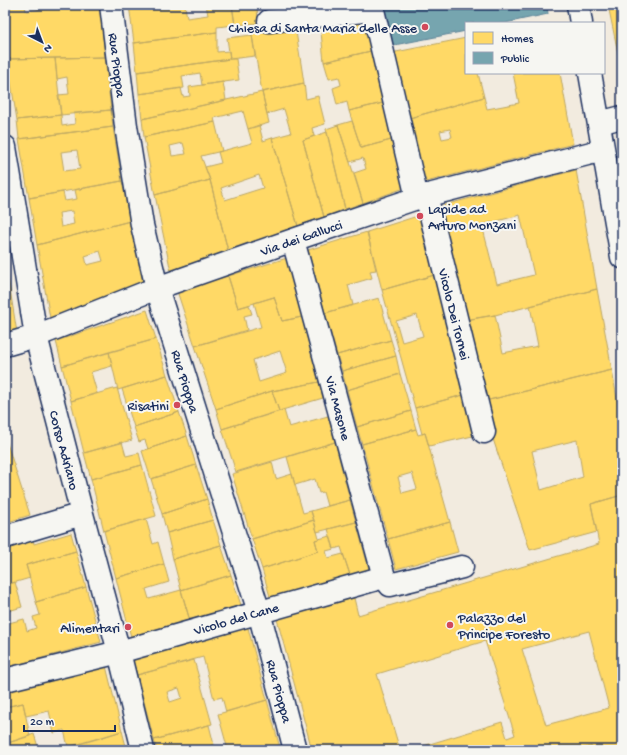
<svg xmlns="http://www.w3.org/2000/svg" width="627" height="755" viewBox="0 0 627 755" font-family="'Gochi Hand',sans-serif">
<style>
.homes{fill:#ffd966;stroke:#bba664;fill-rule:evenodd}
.public{fill:#76a5af;stroke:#5b8297}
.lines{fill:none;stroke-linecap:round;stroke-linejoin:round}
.minor-casing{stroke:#1b2f5e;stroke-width:25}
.minor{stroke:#f6f6f2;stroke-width:22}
.poi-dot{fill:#d1495b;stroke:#f6f6f2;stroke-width:1.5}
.labels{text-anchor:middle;stroke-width:4;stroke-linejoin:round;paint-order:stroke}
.poi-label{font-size:14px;fill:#1b2f5e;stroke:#f6f6f2;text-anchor:end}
.street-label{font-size:14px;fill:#1b2f5e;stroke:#f6f6f2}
</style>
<rect width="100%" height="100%" fill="#f2ebdf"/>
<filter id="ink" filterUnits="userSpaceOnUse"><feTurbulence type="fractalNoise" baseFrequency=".025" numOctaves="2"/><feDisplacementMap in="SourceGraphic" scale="8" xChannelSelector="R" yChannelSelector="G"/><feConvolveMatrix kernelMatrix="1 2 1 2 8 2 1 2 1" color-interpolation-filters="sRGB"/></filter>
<g filter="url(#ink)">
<!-- homes -->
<path class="homes" d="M22,5h3l1,6 59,-6h15l5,52 -98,2 -2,-15v-36z
M37,5h48l-48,4z
M129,5h64l-8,1 2,12 21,-3 -2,-10h26l3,20 -18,2v5l-83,11z
M232,5h25l1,18 -23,2z
M608,5h14v48h-4z
M359,21l10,6 6,23 -51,12 -4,-40z
M295,25l9,58 -42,9 -11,-62z
M217,32v20l12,-1 1,8 -93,13 -3,-29z
M252,35l3,21 -25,3 -3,-21z
M466,38v35h12l6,24 -78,22 -15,-66z
M375,50l12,52 -38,9 -2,-9 -10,3 -4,-17 8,-3 -2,-8 -10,2 -5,-17z
M618,53h4v20l-1,-6z
M105,57l6,53 -50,5 -3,-20 11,-1 -2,-17 -10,2 -2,-21z
M55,58l6,57 -44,5 -10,-61z
M230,59h6l3,21 -37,5 -2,-12 -18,3 2,12 -45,6 -2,-22z
M513,73h47l13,71 -151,39 -16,-64 78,-22 3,12 32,-6zM450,129l2,8 -10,2 -2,-8z
M223,82l3,18 -84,19 -3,-25 42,-6 2,9 7,-1 -1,-9z
M304,83l2,16 12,-3 7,28 -13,4 2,8 -11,4 21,77 -26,9 -26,-88 19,-5 -7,-24 -17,5 -5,-22z
M262,92l7,31 -21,6 -5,-18 -29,7 1,4 -71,15 -2,-18z
M387,102l8,37 -34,9 -12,-37z
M111,110l2,17 -94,12 -2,-19 44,-5 1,11 13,-2 -1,-11z
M352,121l9,27 34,-9 12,48 -44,16 -9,-30 12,-4 -3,-11 -13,4 -12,-37z
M215,122l7,29 -21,5 9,24 -55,15 -11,-58zM183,143l3,11 -14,2 -2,-10z
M259,125l4,16 9,-3 26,88 -70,25 -18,-71 -5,-13 16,-4 -3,-11 34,-9 -4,-14zM259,175l4,13 -38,12 -4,-12z
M338,125l25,78 -18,6 -19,-80z
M113,127l9,54 -93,17 -10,-59zM77,150l3,19 -16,2 -3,-19z
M327,132l18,77 -21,8 -21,-77z
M576,170l21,119 -102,26 -30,5 -28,-113zM520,215l14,60 -37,9 -15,-59z
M210,180l18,71 -57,21 -16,-77z
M122,181l8,40 -93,24 -8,-47 34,-6 2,9 12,-2 -2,-9zM72,211l2,13 -13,3 -2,-14z
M424,214l14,60 -56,16 -15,-58z
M130,221l13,62 -93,35 -13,-73zM100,251l3,10 -16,4 -2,-9z
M367,232l9,38 -6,1 2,7 -24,7 5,20 -28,8 -17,-63z
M5,258l12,75 -12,3z
M287,258l15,59 -20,4 -8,-24 -36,11 -10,-32z
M438,274l29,120 -52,14 -33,-118zM417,315l6,21 -21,6 -6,-21z
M228,276l10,32 11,-3 3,9 -8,2 3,14 -52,16 -18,-55z
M597,289l15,81 -127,31 -20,-81 30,-5 8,38 35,-7 -8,-40z
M274,297l8,24 20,-4 17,65 -47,9 -56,18 -21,-63 66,-19 -7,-24zM280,351l7,22 -28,9 -6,-22z
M379,298l12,42 -54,15 -12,-42z
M147,310l9,29 -94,27 -6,-25z
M156,339l11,36 -49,15 -9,-38z
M391,340l5,16 -54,15 -5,-16z
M109,352l3,14 -21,6 6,21 -26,8 -9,-35z
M396,356l4,18 -53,16 -5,-19z
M612,370l10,59v66l-31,9 6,28 -67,18 -36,-108 -9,-41zM577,440l6,37 -42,13 -9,-39z
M400,374l11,37 -54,16 -10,-37z
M167,375l12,37 -45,15 -12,-38z
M319,382l4,16 -44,13 -7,-20z
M117,388l15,52 -48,13 -13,-52z
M272,391l7,20 -57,18 -6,-20z
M467,394l10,41 -48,11 -4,-13 -3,1 -7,-26z
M284,410l5,17 39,-11 7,26 -99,30 -14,-43z
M411,411l5,18 -54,15 -5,-17z
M179,412l8,24 -39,13 -3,-9 -6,2 -5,-15z
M416,429l2,6 7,-2 25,89 -62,17 -26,-95zM412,473l5,16 -15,4 -4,-16z
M187,436l9,29 -45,14 -9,-28z
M5,437l25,78 -25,8z
M122,442l4,14 13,-3 3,12 -51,14 -7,-26z
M335,442l15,58 -23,6 -4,-14 -4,1 -4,-14 -20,6 -8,-28z
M272,462l4,17 16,-5 11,39 8,-2 3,9 -62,19 -20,-65z
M142,465l14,51 -52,15 -13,-52z
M196,465l11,34 -45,15 -11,-35z
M622,495v255h-30l-1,-4 -13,4h-168l92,-28 5,16 8,-3 -30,-94 -108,33 23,76h-88l-35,-131 77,-21 4,17 241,-71 -8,-40zM589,631l20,77 -63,17 -24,-76z
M207,499l6,21 -46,13 -5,-19z
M350,500l6,22 -39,10 -6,-21z
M146,519l7,25 5,-2 6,22 -48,14 -12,-47z
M213,520l8,25 -48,14 -6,-26z
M314,520l5,19 -4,1 3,11 -56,18 -10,-30z
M356,522l14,51 -19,5 -10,-31 -7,2 -6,-20z
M450,522l8,30 -62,17 -8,-30z
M71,533l5,18 -50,14 4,13 -24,7 -1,-38 28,-8 1,5z
M330,536l4,13 -8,2 2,7 15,-4 8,24 -80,22 -9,-31 56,-18 -3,-11z
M221,545l10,30 -50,15 -8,-31z
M76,551l10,36 -50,15 -10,-37z
M164,564l5,18 -23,7 3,10 32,-9 9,31 -59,16 -15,-59z
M231,575l10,30 -51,16 -9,-31z
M15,582l7,25 -17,5v-27z
M86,587l15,55 -96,26v-44l19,-5 3,12 9,-3 -3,-11 7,-2 -4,-13z
M247,624l20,76 -41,12 -4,-15 -8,2 -11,-42 -66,18 -6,-20z
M194,660l18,64 -58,16 -17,-65zM179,688l3,10 -12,4 -3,-10z
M105,662l17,69 -54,16 -4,-17 -10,3 -5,-22 -23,5 -3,-13 -18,4v-19z
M267,700l13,48 -9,2h-43l-10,-36z
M23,703l7,33 -25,8v-37z
M209,725l5,20h-3l1,5h-55l-3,-10z
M122,731l5,19h-68l41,-12z
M34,734l5,16h-34v-6z
M591,746l1,4h-14z"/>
<!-- public -->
<path class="public" d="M380,5h167l1,9 -43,9h-39v8l-77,15z"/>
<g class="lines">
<defs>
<path id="minor" d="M111,5l15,121 16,99 15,63 102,324 36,138
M578,5l3,18
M269,21l104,-11 44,188
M590,73l32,184
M599,123l23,-6
M5,147l31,189 46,178 37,138 24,98
M426,195l58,237
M293,240l91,337 6,8 72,-18
M5,345l31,-9 121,-48 136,-48 124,-42 186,-48
M5,537l77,-23
M5,680l114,-28 265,-75"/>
</defs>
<!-- minor casing -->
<use href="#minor" class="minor-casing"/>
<!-- minor -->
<use href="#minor" class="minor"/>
</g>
</g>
<!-- markers -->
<g class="poi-dot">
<circle cx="425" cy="27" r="4"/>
<circle cx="420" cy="216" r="4"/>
<circle cx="177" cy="405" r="4"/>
<circle cx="450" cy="625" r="4"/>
<circle cx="128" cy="627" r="4"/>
</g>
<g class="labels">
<!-- poi labels -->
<g class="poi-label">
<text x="417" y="32">Chiesa di Santa Maria delle Asse</text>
<text x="428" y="213" text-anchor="start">Lapide ad<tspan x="428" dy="16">Arturo Monzani</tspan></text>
<text x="169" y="410">Risatini</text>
<text x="458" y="622" text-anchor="start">Palazzo del<tspan x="458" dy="16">Principe Foresto</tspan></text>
<text x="120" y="632">Alimentari</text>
</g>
<!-- street labels -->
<g class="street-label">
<text transform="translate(118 65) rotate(83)" y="5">Rua Pioppa</text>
<text transform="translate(301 237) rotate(-19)" y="5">Via dei Gallucci</text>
<text transform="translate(455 314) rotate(76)" y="5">Vicolo Dei Tornei</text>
<text transform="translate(186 381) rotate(73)" y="5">Rua Pioppa</text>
<text transform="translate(339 408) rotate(75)" y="5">Via Masone</text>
<text transform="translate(65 450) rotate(75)" y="5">Corso Adriano</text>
<text transform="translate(236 618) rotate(-16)" y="5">Vicolo del Cane</text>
<text transform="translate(280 691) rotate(75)" y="5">Rua Pioppa</text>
</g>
</g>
<!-- margin -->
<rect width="627" height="755" fill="none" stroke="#f6f6f2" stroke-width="20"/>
<rect x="10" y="10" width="607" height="735" fill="none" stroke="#1b2f5e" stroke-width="1.5" filter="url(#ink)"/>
<!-- legend -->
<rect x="465" y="22" width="140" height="52" fill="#f6f6f2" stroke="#9ea6b7"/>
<rect x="473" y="32" width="20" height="12" fill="#ffd966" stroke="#9ea6b7"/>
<text x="501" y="42" font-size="12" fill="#1b2f5e">Homes</text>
<rect x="473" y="52" width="20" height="12" fill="#76a5af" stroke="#9ea6b7"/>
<text x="501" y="62" font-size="12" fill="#1b2f5e">Public</text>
<!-- north arrow -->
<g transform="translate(42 42) rotate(138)" stroke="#f6f6f2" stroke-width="3" paint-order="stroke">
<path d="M0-3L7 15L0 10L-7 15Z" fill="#1b2f5e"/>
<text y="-6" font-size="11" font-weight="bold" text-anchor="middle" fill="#1b2f5e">N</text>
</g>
<!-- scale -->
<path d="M24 725v6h91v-6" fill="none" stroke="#1b2f5e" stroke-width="2"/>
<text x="30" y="725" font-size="12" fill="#1b2f5e" stroke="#f6f6f2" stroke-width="3" paint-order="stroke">20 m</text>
</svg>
